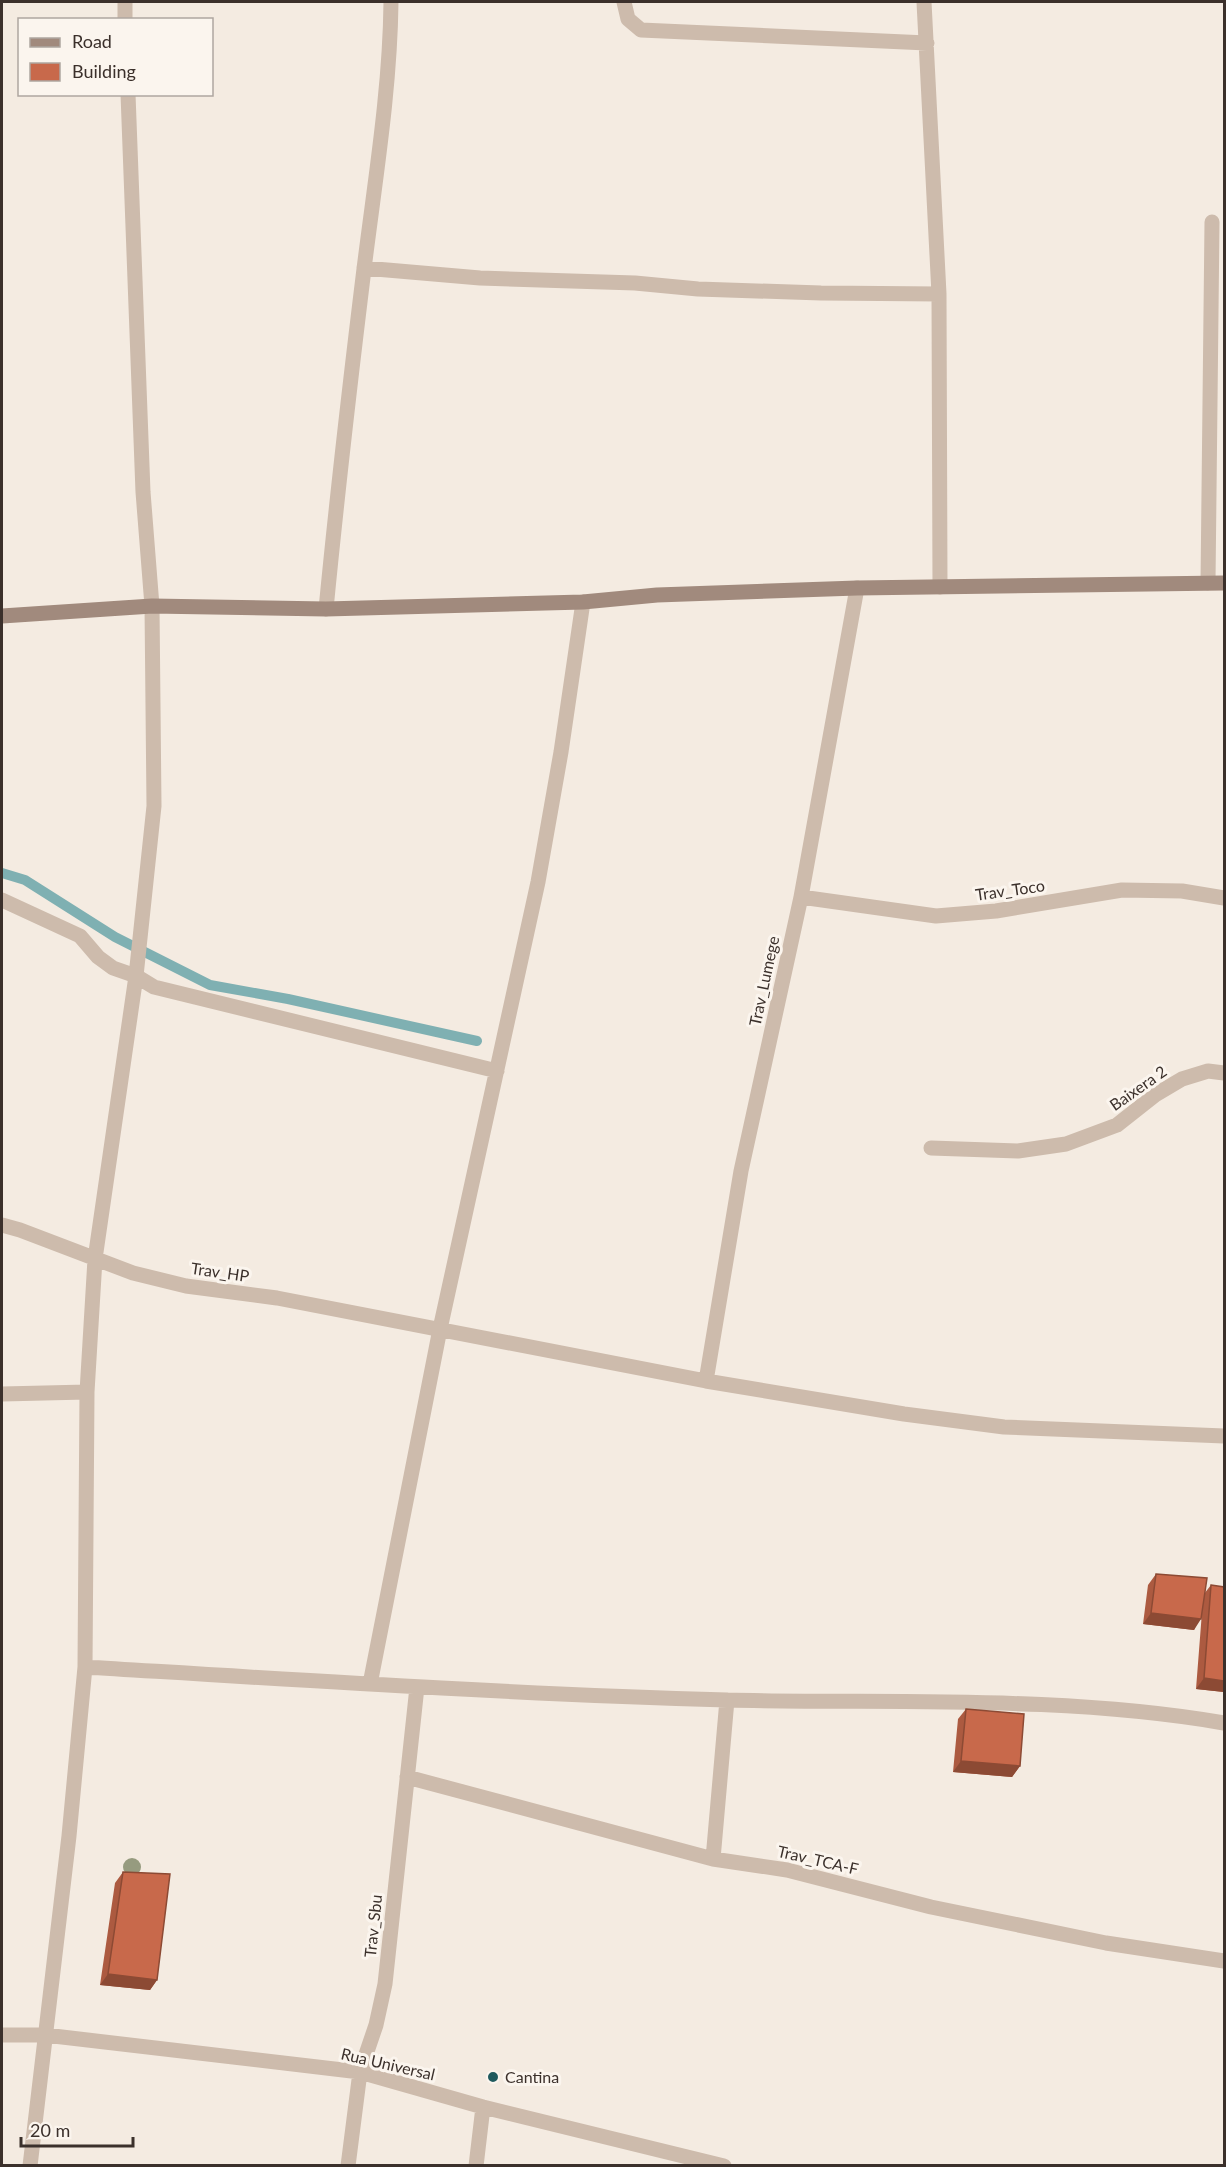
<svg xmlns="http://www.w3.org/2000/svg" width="1226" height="2167" viewBox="0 0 1226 2167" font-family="Lato,sans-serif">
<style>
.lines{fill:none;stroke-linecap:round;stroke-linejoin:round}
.stream{stroke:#7fb0b2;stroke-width:10}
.street{stroke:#cdbbac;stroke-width:15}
.secondary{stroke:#a18a7d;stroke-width:15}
.tree{fill:#969b7f}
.wall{fill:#ac5a40}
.shaded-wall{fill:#8c4a34}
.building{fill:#c8694b;stroke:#8c4a34;stroke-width:1.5}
.poi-dot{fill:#1f5a5e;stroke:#fbf5ee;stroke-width:2}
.labels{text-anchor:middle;stroke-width:6;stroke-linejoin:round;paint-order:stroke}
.street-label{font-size:16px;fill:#3b302b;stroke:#fbf5ee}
.poi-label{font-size:16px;fill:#3b302b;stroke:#fbf5ee;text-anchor:start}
</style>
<rect width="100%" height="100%" fill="#f4ebe1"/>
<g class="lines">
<!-- stream -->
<path class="stream" d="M2,873l23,7 90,57 95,48 78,14 189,42"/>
<!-- street -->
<path class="street" d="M125,2v18
M624,2l4,17 13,11 286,13
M924,2l15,292 1,293
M364,268l116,10 155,5 63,6 123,4 118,1
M1208,583l4,-361
M326,609c11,-113 24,-226 38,-340 11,-89 26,-178 27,-267
M801,897l135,19 60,-5 126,-21 60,1 42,7
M2,900l78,36 18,21 15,11 23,8 18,11 343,84
M931,1148l87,3 48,-7 51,-19 38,-30 27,-16 26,-8 16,2
M2,1225l18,5 113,43 53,13 91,12 429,83 198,33 100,13 220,9
M706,1381l35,-210 60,-274 56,-309
M2,1394l85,-2
M85,1667c214,13 428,27 642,33 166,4 334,-5 497,23
M370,1684l70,-355 98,-447 23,-130 22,-150
M407,1777l306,82 74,11 144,37 175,36 118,18
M713,1859l14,-159
M2,2035h43l315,37 123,35 241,59
M30,2166l39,-330 16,-169 2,-275 8,-133 41,-283 18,-170 -2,-200 -9,-114 -15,-398
M348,2166l12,-94 16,-47 9,-41 32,-297
M476,2166l7,-59"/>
<!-- secondary -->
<path class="secondary" d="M2,616l150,-10 174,3 257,-7 74,-7 200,-7 367,-5"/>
</g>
<!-- trees -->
<circle class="tree" cx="132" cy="1867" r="9"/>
<!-- wall -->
<path class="wall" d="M1156,1574l48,20 7,-9 13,2v105l-28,-3 6,-77 -8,18 -51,-6 5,-39z
M966,1709l54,57 -8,11 -59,-5 5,-53z
M123,1872l34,108 -7,10 -50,-5 15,-102z"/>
<!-- shaded-wall -->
<path class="shaded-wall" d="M1151,1613l50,6 -7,11 -51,-6z
M1204,1678l20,3v11l-28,-3z
M961,1761l59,5 -8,11 -59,-5z
M108,1974l49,6 -7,10 -50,-5z"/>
<!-- building -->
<path class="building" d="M1156,1574l51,4 -6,41 -50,-6z
M1211,1585l13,2v94l-20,-3z
M966,1709l58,5 -4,52 -59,-5z
M123,1872l47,2 -13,106 -49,-6z"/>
<!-- markers -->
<circle class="poi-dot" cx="493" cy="2077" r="6"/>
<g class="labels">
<!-- street labels -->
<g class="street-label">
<text transform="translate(1010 890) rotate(-8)" y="6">Trav_Toco</text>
<text transform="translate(764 981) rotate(-78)" y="6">Trav_Lumege</text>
<text transform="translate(1138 1088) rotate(-35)" y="6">Baixera 2</text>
<text transform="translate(220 1272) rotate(8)" y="6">Trav_HP</text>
<text transform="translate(818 1860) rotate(13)" y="6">Trav_TCA-F</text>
<text transform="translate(373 1926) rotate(-84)" y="6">Trav_Sbu</text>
<text transform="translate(388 2064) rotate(13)" y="6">Rua Universal</text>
</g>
<!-- poi labels -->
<g class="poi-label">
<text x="505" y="2083">Cantina</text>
</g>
</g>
<!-- border -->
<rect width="1226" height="2167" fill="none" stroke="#3b302b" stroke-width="6"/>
<!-- legend -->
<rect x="18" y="18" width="195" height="78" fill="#fbf5ee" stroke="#aea6a0" stroke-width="1.5"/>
<rect x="30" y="38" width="30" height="9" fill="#a18a7d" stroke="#aea6a0" stroke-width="1.5"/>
<text x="72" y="48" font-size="18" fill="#3b302b">Road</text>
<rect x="30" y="63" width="30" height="18" fill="#c8694b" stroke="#aea6a0" stroke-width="1.5"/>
<text x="72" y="78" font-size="18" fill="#3b302b">Building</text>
<!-- scale -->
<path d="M21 2137v9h112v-9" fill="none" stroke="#3b302b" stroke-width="3"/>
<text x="30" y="2137" font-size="18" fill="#3b302b" stroke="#fbf5ee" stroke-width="4.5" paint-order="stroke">20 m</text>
</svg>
